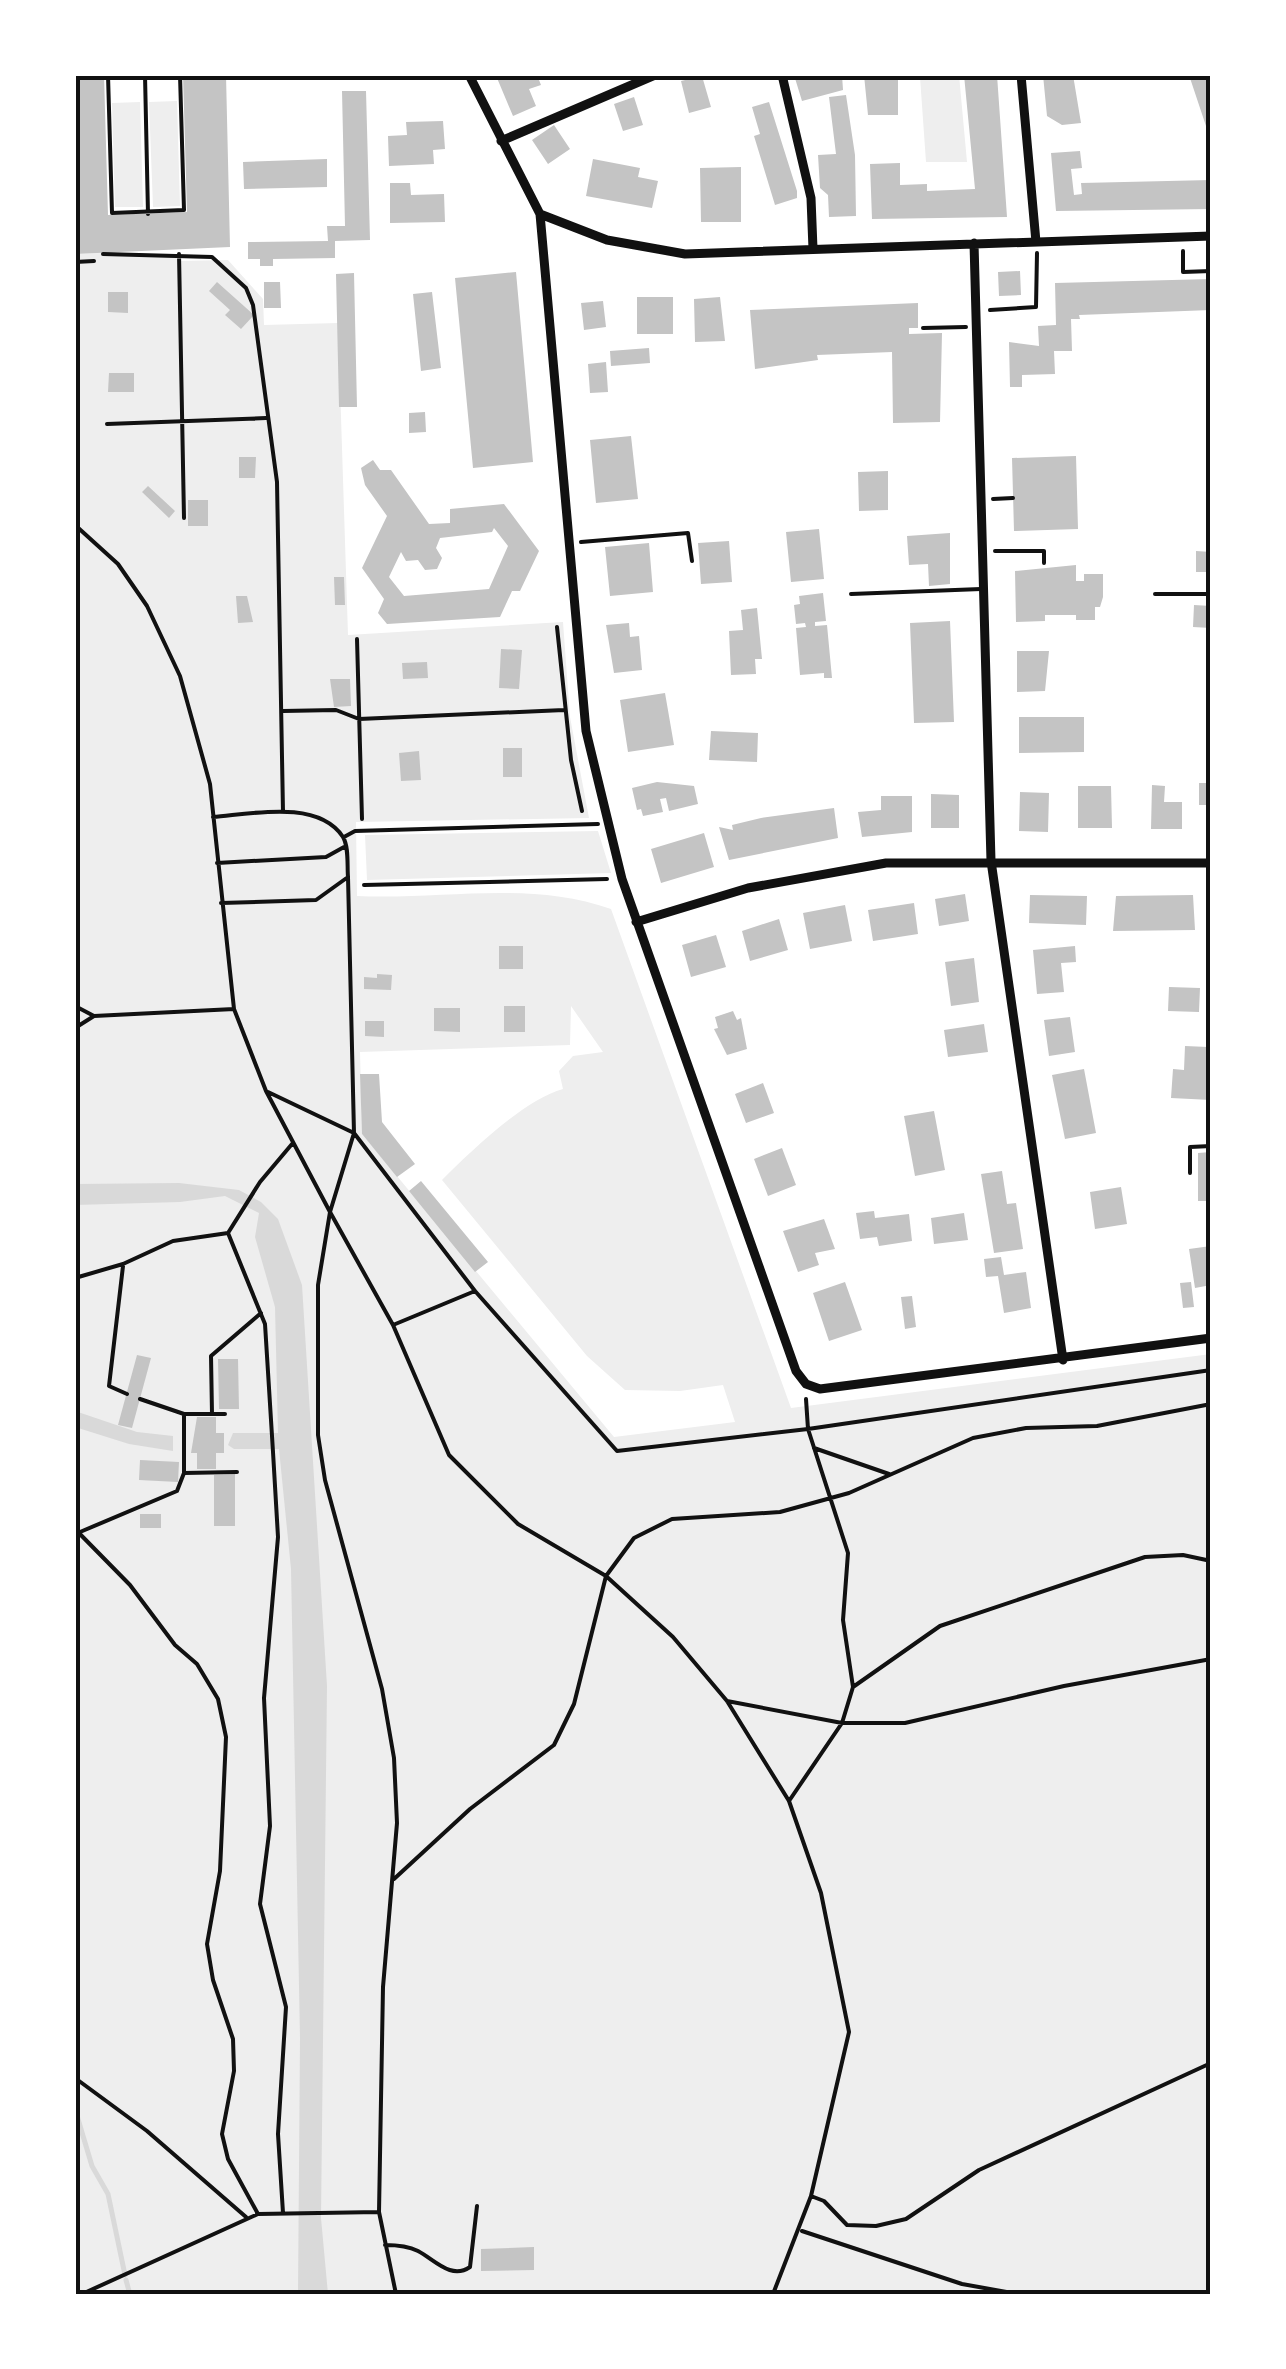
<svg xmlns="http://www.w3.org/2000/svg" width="1286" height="2369" viewBox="0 0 1286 2369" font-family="Cabin,sans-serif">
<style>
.green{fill:#eee;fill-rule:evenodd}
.water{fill:#d9d9d9}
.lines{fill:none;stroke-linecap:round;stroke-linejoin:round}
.stream{stroke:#d9d9d9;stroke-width:5}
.building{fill:#c4c4c4;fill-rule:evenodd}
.path{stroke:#111;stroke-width:4}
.service{stroke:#111;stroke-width:4}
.minor{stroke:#111;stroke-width:9}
.neatline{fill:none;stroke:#111;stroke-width:4}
</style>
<rect width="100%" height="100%" fill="#fff"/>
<!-- green -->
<path class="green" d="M959,75l8,87h-41l-6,-85z
M177,101l3,105 -27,1 -4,-105z
M140,102l3,105h-28l-3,-104z
M99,253l78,3 1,5 50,-1 35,39 1,26 74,-2 10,312 215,-13 7,95 19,101 -233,4 1,74c85,4 172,-16 254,13l180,499 420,-54v940h-1136v-2040zM571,1006l32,46 -30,4 -14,15 4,18c-38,10 -92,62 -121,91l145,176 38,34 55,1 43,-6 12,37 -121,15 -252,-303 -2,-82 210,-7z
M598,831l13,42 -244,7 -2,-45z"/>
<!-- water -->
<path class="water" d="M179,1183l60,7 22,12 17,17 24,66 25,401 -6,532 7,76h-30l2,-256 -9,-469 -12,-120h-45l-6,-4 5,-12h45l-3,-126 -20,-70 4,-24 -34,-17 -45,6 -105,3v-21z
M75,1411l62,21 36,4v15l-44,-7 -54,-17z"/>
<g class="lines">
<!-- stream -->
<path class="stream" d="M75,2109l17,57 16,28 17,81
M126,2280l3,11"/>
</g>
<!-- building -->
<path class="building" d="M75,75h29l4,140 79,-3 -4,-137h43l4,172 -155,7z
M504,75h33l4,10 -12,4 7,17 -23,10 -16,-38z
M794,75h48l1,15 -41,11z
M864,75h34v40h-30z
M964,75h33l10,142 -135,2 -2,-55 30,-1v22l27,-1v7l48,-2z
M1043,75h30l8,48 -19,2 -15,-9z
M1189,75h22v63h-1z
M702,76l9,31 -22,6 -8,-32z
M342,91h24l4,149 -35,1v17l-62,1v7h-13v-7h-12v-17l80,-1 -1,-15h18z
M846,95l9,60 1,61 -27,1 -1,-22 -8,-7 -2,-33 18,-1 -7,-57z
M634,97l9,28 -20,6 -9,-27z
M769,102l28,89v7l-22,7 -21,-69 6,-2 -8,-27z
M443,121l2,28 -12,1 1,14 -45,2 -1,-30 19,-1 -1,-13z
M554,125l16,24 -22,15 -16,-24z
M1080,151l2,17 -11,1 3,26 8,-1 -1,-11 130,-3v29l-155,2 -5,-58z
M327,159v28l-83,2 -1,-27z
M593,159l47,9 -2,9 20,4 -6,27 -66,-12z
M741,167v55h-40l-1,-54z
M390,183h20l1,12 33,-1 1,28 -55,1z
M1020,271l1,24 -22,1 -1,-24z
M516,272l17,190 -60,6 -18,-190z
M354,273l3,134h-18l-3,-133z
M1211,279v31l-132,5 1,4h-9l1,32h-18l1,23 -33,1v12h-12l-1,-45 30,4 -1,-20 18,-1 -1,-42z
M217,282l37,33 -13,14 -16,-14 5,-5 -21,-19z
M264,282h16l1,26h-17z
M108,292h20v21l-20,-1z
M432,292l9,76 -20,3 -8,-77z
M637,297h36v37h-36z
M720,297l5,44 -30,1 -1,-43z
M603,301l3,26 -22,3 -3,-27z
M918,303v25h-9v6l33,-1 -2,89 -47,1 -1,-71 -75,3 1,5 -63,9 -5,-59z
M649,348l1,15 -39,3 -1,-15z
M606,362l2,30 -18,1 -2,-29z
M109,373h25v19h-26z
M425,412l1,20 -17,1v-20z
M631,436l7,63 -42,4 -6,-63z
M1076,456l2,73 -64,2 -2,-73z
M239,457h17l-1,21h-16z
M373,460l7,10h11l38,54 21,-1v-14l54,-5 35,47 -19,40h-8l-12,26 -113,7 -9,-11 6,-14 -22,-31 25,-52 -22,-31 -4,-17zM494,528l14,18 -19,43 -85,7 -15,-19 12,-25 5,9 12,-1 7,10 12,-1 5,-11 -6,-10 4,-10 52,-6z
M888,471v39l-29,1 -1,-39z
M148,486l27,25 -6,7 -27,-26z
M188,500h20v26h-20z
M819,529l5,50 -33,3 -5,-50z
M950,533v51l-21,2 -1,-22 -19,1 -2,-29z
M729,541l3,41 -31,2 -3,-41z
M649,543l4,49 -43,4 -5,-49z
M1196,551l15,1v20h-15z
M1076,565v16h8v-7h19v23l-3,10h-5v13h-19v-5h-31v6l-29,1 -1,-51z
M334,577h10l1,28h-10z
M823,593l3,28 -11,1v4l12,-1 5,53h-8v-5l-24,2 -4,-47 10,-1 -1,-4 -9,1 -2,-19 6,-1 -1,-8z
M236,596h11l6,26 -15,1z
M1194,605l17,1v22l-18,-1z
M757,608l5,51h-7l1,15 -25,1 -2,-44 14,-1 -2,-20z
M950,621l4,101 -40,1 -4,-100z
M629,623l1,14 9,-1 3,34 -28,3 -8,-48z
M501,649l21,1 -3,39 -20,-1z
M1017,651h32l-4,40 -28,1z
M427,662l1,16 -25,1 -1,-16z
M330,679h20l1,27 -17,1z
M665,693l9,52 -46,7 -8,-52z
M1019,717h65v35l-65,1z
M711,731l47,2 -1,29 -48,-2z
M503,748h19v29h-19z
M419,751l2,29 -20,1 -2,-28z
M657,782l37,4 4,18 -29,7 -3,-13 -6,1 3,13 -20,4 -2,-7 -4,1 -5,-22z
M1199,783h12v22h-12z
M1152,785l13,1 -1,16h18v27h-31z
M1078,786h33l1,42h-34z
M1020,792l29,1 -1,39 -29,-1z
M931,794l28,1v33h-28z
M881,796h31v36l-50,5 -4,-25 23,-2z
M834,808l4,30 -109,22 -10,-33 14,3 -1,-5 29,-7z
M704,833l10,34 -53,16 -10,-34z
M965,894l4,27 -30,5 -4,-27z
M1030,895l57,1 -1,29 -57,-2z
M1193,895l2,35 -82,1 3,-35z
M914,903l4,31 -45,7 -5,-31z
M845,905l7,36 -42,8 -7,-36z
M779,919l9,31 -38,11 -8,-30z
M716,935l10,32 -35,10 -9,-32z
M499,946h24v23h-24z
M1075,946l1,16 -15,1 3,29 -27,2 -4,-44z
M974,958l5,44 -28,4 -6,-44z
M377,974l15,1 -1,15 -27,-1v-12l13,1z
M1169,987l31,1 -1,24 -31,-1z
M504,1006h21v26h-21z
M434,1008h26v24l-26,-1z
M733,1011l4,9 4,-2 6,31 -20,6 -13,-26 4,-1 -3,-11z
M1070,1017l5,35 -26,4 -5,-36z
M365,1021h19v16l-19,-1z
M984,1024l4,28 -40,5 -4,-27z
M1185,1046l23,1 3,53 -40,-2 2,-29 11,1z
M1084,1069l12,64 -31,6 -13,-64z
M360,1074h19l3,48 33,42 -18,13 -35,-43z
M763,1083l11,30 -28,10 -11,-29z
M934,1111l11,59 -30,6 -11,-60z
M782,1148l14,37 -28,11 -14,-37z
M1211,1152v49h-13v-48z
M1002,1171l5,33 9,-1 7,46 -29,4 -13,-79z
M421,1181l67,81 -13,10 -66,-81z
M1121,1187l6,37 -32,5 -5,-37z
M874,1211l1,7 34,-4 3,27 -33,5 -2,-9 -17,2 -4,-26z
M964,1213l4,27 -34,4 -3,-26z
M824,1219l11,30 -20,4 4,12 -21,7 -15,-41z
M1211,1246v39l-16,3 -6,-39z
M1001,1257l3,18 22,-3 5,36 -27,5 -6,-37 -12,1 -2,-18z
M845,1282l17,48 -33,11 -16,-48z
M1191,1282l3,25 -11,1 -3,-25z
M912,1296l4,31 -11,2 -4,-32z
M137,1355l14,3 -19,70 -14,-3z
M218,1359h20l1,50h-20z
M197,1417h19v16h8v20h-8v16h-19v-16h-6z
M140,1460l39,2 -1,20 -39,-2z
M235,1474v52h-21v-51z
M140,1514h21v14h-21z
M534,2247v23l-53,1v-22z"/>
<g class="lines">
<!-- path -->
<path class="path" d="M108,75l4,138 72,-3 -4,-135
M145,75l3,139
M1183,251v21l28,-1
M103,254l109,3 34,31 7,17 24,177 6,330
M179,254l5,264
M75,262l19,-1
M990,310l46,-3 1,-54
M923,328l43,-1
M107,424l159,-6
M993,499l20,-1
M75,525l43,39 29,42 33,70 30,108 24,225 32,82 64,121 -12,73v150l7,45 57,209 12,69 3,65 -14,164 -4,225 17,82
M581,542l107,-9 4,28
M995,551h49v12
M1155,594h56
M557,627l14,133 11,51
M357,639l5,180
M283,711l53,-1 23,9 205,-9
M213,817c38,-3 105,-18 130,20 6,10 4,28 5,40l6,256 121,158 -82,34
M344,837l11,-6 243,-7
M217,863l109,-6 18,-10
M364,885l243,-6
M221,903l95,-3 32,-23
M75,1006l19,10
M75,1028l19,-12 140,-7
M268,1092l86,41 -24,79 63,113 56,130 69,69 88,52 67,61 54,64 62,100 32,92 28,139 -38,164 -38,98
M1190,1173v-26l21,-1
M228,1233l37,91 8,128 5,85 -14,161 6,128 -10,78 26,103 -8,127 5,79
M123,1266l-14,120 18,8
M75,1278l48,-14 50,-23 55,-8 32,-51 32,-38
M475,1291l142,160 191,-22 403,-59
M140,1399l44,15
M212,1414h13
M814,1448l75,26
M184,1473l53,-1
M75,1529l55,56 45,60 22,19 21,35 8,38 -6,134 -13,73 6,36 20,59 1,32 -12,63 6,25 30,55
M80,1532l97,-41 7,-18v-59h28l-1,-58 50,-43
M853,1687l87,-61 205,-69 38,-2 28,6
M727,1701l115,22h63l159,-37 147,-27
M789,1801l53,-78 11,-36 -10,-67 5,-67 -40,-124 -2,-30
M394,1879l76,-70 84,-64 20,-41 32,-128 28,-38 38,-19 108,-7 69,-19 124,-55 53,-10 71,-2 114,-22
M75,2078l72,53 99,86
M811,2196l13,5 23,24 29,1 30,-7 73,-49 232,-107
M802,2231l160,53 56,10
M385,2245c11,0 23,1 33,6 17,9 33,29 52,16l7,-61
M82,2294l176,-80 121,-2"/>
<!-- service -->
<path class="service" d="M851,594l130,-5"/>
<!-- minor -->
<path class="minor" d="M469,75l71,139 46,517 36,148 174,492 10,13 14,5 391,-51
M782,75l29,123 2,51
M1021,75l15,167
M501,141l154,-66
M540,214l67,26 78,14 526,-18
M974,243l17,618 72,499
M636,922l112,-34 138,-25h325"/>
</g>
<!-- border -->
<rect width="1286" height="2369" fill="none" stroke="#ffffff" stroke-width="155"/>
<rect x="78" y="78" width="1130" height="2214" class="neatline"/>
</svg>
